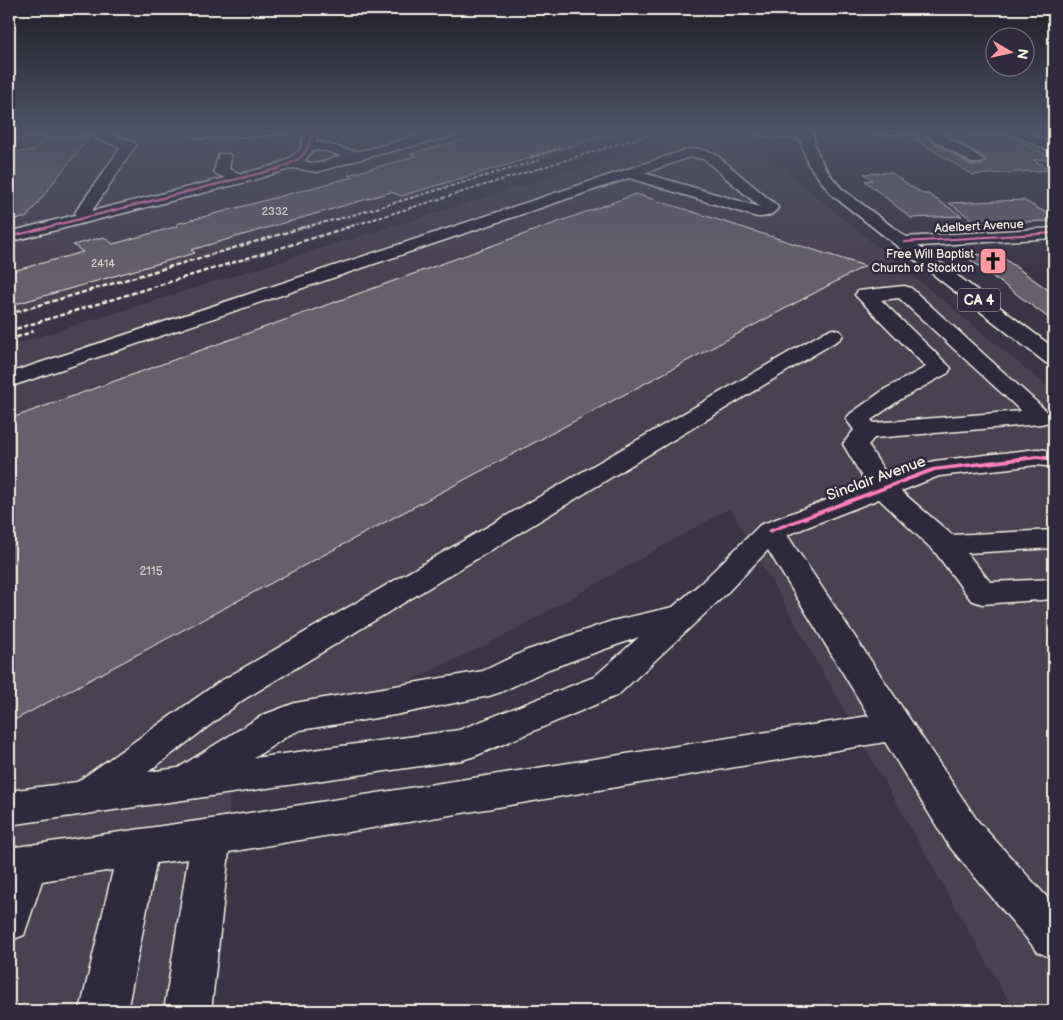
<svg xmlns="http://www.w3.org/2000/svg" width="1063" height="1020" viewBox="0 0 1063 1020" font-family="'Balsamiq Sans',sans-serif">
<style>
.built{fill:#484352}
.building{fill:#65616c;stroke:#f4f1e8}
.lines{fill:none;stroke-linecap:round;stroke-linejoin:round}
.minor-casing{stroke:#f4f1e8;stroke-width:3}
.major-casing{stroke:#f4f1e8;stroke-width:3}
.minor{fill:#2f2a3d;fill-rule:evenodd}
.major{fill:#2f2a3d;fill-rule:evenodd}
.rail-far1{stroke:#f4f1e8;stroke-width:2;stroke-dasharray:4 2;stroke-linecap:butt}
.rail{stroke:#f4f1e8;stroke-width:2.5;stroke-dasharray:5 2.5;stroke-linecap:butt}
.cycleway-casing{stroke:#2f2a3d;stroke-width:3}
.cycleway{fill:#ff80c0;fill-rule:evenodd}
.labels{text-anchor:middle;stroke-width:5;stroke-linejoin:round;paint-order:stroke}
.far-number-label{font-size:11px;fill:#d0cdc9}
.far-street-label{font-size:12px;fill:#f4f1e8;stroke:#2f2a3d}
.far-poi-label{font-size:12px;fill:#f4f1e8;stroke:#2f2a3d;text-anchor:end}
.number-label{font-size:12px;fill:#d0cdc9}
.shield{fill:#2f2a3d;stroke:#b9b5b5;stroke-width:1}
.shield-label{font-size:14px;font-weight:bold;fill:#f4f1e8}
.street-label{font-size:15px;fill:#f4f1e8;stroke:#2f2a3d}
</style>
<rect width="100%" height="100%" fill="#3b3647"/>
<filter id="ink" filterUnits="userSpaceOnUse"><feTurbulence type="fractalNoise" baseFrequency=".02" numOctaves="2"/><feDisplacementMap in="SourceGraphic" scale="10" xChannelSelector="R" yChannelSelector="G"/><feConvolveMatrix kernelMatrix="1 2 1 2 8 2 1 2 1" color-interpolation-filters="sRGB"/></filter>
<g filter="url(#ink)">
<!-- built -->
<path class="built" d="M9,130h628l-628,186z
M700,130h36l318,262v619h-40l-284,-503 -228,129 -271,129 -4,91 -15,154h-203v-665z"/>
<!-- building -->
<path class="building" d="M502,130h110v4l-211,62 -10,-4 -200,58 4,3 -186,53v-34l74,-20 -10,-7 31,-8 9,7 65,-18 -2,-2 177,-47 -5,-2 69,-19 -7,-2z
M1005,134l49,25 -21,1 19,10 -79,5 -60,-37h13l45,27h11l4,-4 -1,-3 -35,-21z
M89,137l-63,81 -17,1v-67l23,-1 12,-12z
M891,172l19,14 14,8h4l34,22 -51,2 -46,-37 7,-1 -8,-6z
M636,194l229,72 -856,457v-304z
M1023,200l31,17v4l-77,2 -28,-20z
M961,253l41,4 52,37v28z"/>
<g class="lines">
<defs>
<path id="minor" d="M9,130h104l-3,4 24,8 2,3 -44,66 133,-33 -9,-4 -2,-3 5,-17h10l2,3 -2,12 12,5 31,-8 15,-6 13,-10 6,-20h12l-2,12c12,1 35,10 42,9 31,-4 72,-25 102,-21l-2,3 -17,6 -81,20 -43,13 -24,-4 -47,14 -237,60v-10l66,-17 1,-4 45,-64 -24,-8v-5l-88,4zM313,150l14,1 14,5 -25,8 -12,-3z
M209,130h87l-6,4 -92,4 -6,-4 1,-3z
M841,130h110l-2,3 -7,1 42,26 -2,3h-10l-48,-29h-77z
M1007,130h15l32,14v9l-45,-20z
M689,149h10l15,4 62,52 2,3c-6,8 -12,9 -21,9l-128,-39 -620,209v-14zM690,157l14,2 56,48 -116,-34z
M1054,228v10l-150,9 -6,-1 -3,-4 3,-4 6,-1z
M904,286l7,2 142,129 -4,5 -8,2 -167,14 -6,7 20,32 46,-16 103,-12 17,2v16l-17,-2 -98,11 -38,15 51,44 102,-5v18l-87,5 23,29 64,-3v20l-72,5 -11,-4 -36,-48 -56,-53 -92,36 190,285 77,85v54l-16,-7 -89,-106 -64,-104 -656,110 -18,159h-47l24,-152 -32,4 -29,148h-47l33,-141 -71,11 -18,54 -15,6v-93l202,-29 658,-103 -101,-166 -44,46 -106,99 -143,61 -13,4 -453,65v-34l68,-9 142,-100 607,-351 7,-2 7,2 3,4 -3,4 -597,361 -95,72 30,-4 85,-53 32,-12 188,-32 42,-20 87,-30 61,-14 29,-25 58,-57 107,-40 -24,-41 11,-14 -8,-11 4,-5 35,-25 41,-22 -71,-72 3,-4zM899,298l122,113 -147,12 -3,-3 30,-21 47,-26 3,-5 -70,-68zM639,637l-45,40 -135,53 -205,28 35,-23 11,-5 95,-15 94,-19 12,-4 48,-23z"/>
<path id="major" d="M747,130l53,2v-2h12c4,27 12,38 30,59l212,159v16l-8,-1 -214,-168 -24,-31 -8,-25 -47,-5z"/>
</defs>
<!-- minor casing -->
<use href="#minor" class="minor-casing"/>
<!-- major casing -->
<use href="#major" class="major-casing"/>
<!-- minor -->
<use href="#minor" class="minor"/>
<!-- major -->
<use href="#major" class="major"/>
<!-- rail-far1 -->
<path class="rail-far1" d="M530,157l30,-9
M300,228l46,-11 194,-57
M345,228l319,-98"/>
<!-- rail -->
<path class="rail" d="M9,314l296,-87
M9,331l340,-104
M9,340l25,-9"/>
<defs>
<path id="cycleway" d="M311,130h2c-3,26 -12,31 -35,40l-269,68v-2l267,-68c23,-9 31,-12 35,-38z
M1054,232v2l-150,9 -2,-1 2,-1z
M1037,455l17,2v4l-17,-2 -102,12 -163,61 -2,1 -3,-2 1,-1 164,-62z"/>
</defs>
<!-- cycleway casing -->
<use href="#cycleway" class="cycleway-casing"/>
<!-- cycleway -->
<use href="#cycleway" class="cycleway"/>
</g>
</g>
<!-- sky -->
<linearGradient id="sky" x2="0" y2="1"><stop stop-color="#201e27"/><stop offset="0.48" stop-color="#4f5269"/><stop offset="1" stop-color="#4f5269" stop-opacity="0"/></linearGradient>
<rect width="1063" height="272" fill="url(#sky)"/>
<!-- icons -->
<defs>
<symbol id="church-square" viewBox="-11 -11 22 22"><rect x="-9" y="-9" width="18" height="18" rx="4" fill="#ff9aa2" stroke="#2f2a3d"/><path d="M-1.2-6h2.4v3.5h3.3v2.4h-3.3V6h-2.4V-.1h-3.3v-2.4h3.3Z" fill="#111"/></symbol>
</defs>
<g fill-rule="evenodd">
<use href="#church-square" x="977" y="245" width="32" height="32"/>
</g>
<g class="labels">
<!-- far-number labels -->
<g class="far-number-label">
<text x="275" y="215">2332</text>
<text x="103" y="267">2414</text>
</g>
<!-- far-street labels -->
<g class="far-street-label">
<text transform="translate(979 226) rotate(-3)" y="4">Adelbert Avenue</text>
</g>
<!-- far-poi labels -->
<g class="far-poi-label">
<text x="974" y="258">Free Will Baptist<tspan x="974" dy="14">Church of Stockton</tspan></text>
</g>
<!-- number labels -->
<g class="number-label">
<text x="151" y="575">2115</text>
</g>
<!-- shield labels -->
<rect class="shield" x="958" y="288.5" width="42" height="23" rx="4"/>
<g class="shield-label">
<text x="979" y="305">CA 4</text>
</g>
<!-- street labels -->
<g class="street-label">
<text transform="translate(876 478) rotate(-20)" y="5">Sinclair Avenue</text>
</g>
</g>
<!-- margin -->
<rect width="1063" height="1020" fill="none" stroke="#2f2a3d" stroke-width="30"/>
<rect x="15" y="15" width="1033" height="990" fill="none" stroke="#f4f1e8" stroke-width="2" filter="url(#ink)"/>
<!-- north arrow -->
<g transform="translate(1010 52) rotate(99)"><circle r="24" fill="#2f2a3d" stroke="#7e7a81"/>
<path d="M0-4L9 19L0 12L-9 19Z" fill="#ff9aa2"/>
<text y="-8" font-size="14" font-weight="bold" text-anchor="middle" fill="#f4f1e8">N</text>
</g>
</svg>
